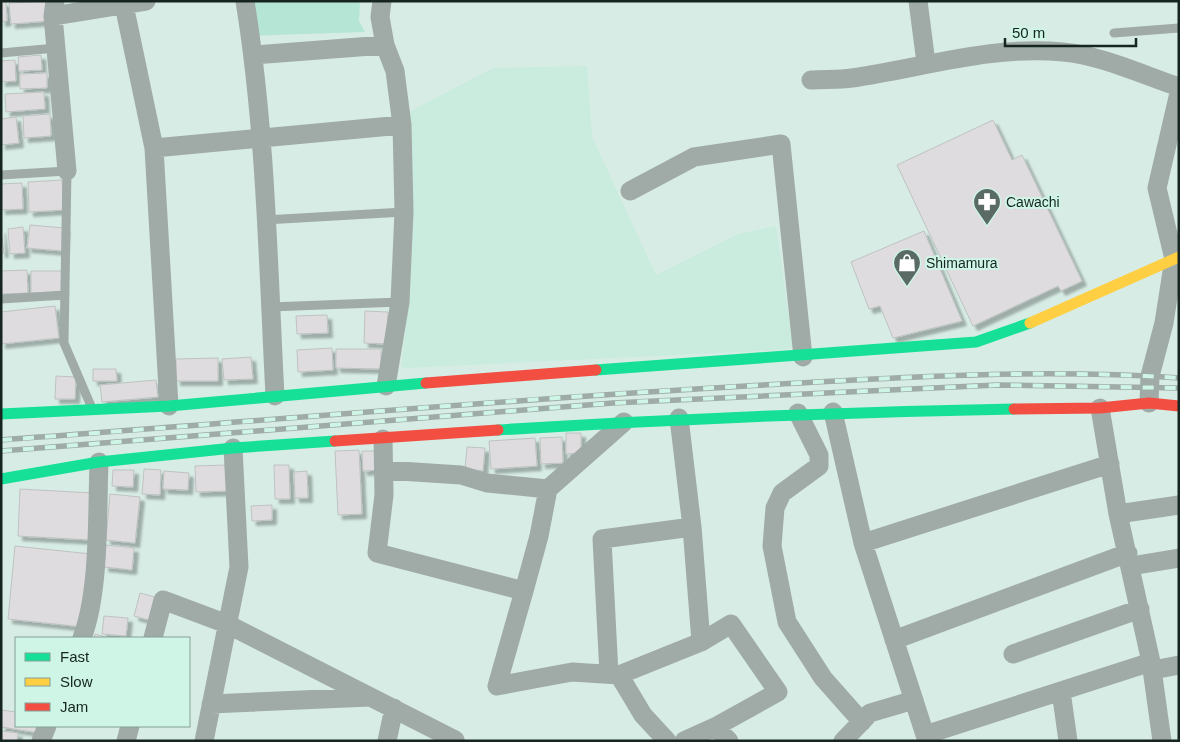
<svg xmlns="http://www.w3.org/2000/svg" width="1180" height="742" viewBox="0 0 1180 742" font-family="Helvetica,sans-serif">
<style>
.built{fill:#c9ecdf}
.green{fill:#b5e5d4}
.building{fill:#dfdce0;stroke:#bec2c1;filter:url(#shadow)}
.lines{fill:none;stroke-linecap:round;stroke-linejoin:round}
.lane{stroke:#a0aba7;stroke-width:9}
.street{stroke:#a0aba7;stroke-width:19}
.fast{stroke:#16e098;stroke-width:11}
.slow{stroke:#ffcf43;stroke-width:11}
.jam{stroke:#f24e42;stroke-width:11}
.rail-casing{stroke:#9eaba7;stroke-width:5.5}
.rail{stroke:#cef5e6;stroke-width:4;stroke-dasharray:11;stroke-linecap:butt}
.labels{text-anchor:middle;stroke-width:4;stroke-linejoin:round;paint-order:stroke}
.poi-label{font-size:14px;fill:#162520;stroke:#cef5e6;text-anchor:start}
</style>
<defs>
<filter id="shadow"><feDropShadow dx="4.5" dy="4.5" stdDeviation="1" flood-color="#0004"/></filter>
</defs>
<rect width="100%" height="100%" fill="#d7ece4"/>
<!-- built -->
<path class="built" d="M587,66l5,71 64,138 82,-41 38,-8 17,121 -11,3 -376,18 -5,-2 9,-73 2,-101 -3,-80 84,-44z"/>
<!-- green -->
<path class="green" d="M241,1h119l-1,20 6,11 -122,4z"/>
<!-- building -->
<path class="building" d="M47,1l2,20 -38,3 -2,-21z
M1,2h5l1,19 -6,1z
M41,55l1,15 -23,1 -1,-14z
M15,60l1,21 -15,1v-21z
M47,73v15l-27,1v-15z
M44,92l1,17 -39,3 -1,-18z
M50,114l1,22 -27,2 -1,-22z
M16,117l3,26 -18,2v-26z
M993,120l19,40 10,-5 60,126 -21,10 -3,-5 -85,40 -76,-161z
M62,180l2,30 -35,2 -1,-30z
M22,183l1,26 -22,1v-26z
M30,225l35,3 -2,23 -36,-3z
M23,227l2,26 -15,1 -2,-25z
M1,229l3,24h-3z
M924,231l38,90 -69,17 -13,-32 -11,3 -18,-47z
M27,270l1,23 -27,1v-23z
M31,271h31v23l-31,-1z
M55,306l4,32 -58,6v-32z
M365,311l23,1 -1,32 -23,-1z
M327,315l1,18 -31,1 -1,-18z
M332,348l1,22 -35,2 -1,-22z
M336,349h45v20l-45,-1z
M251,357l2,22 -29,1 -2,-21z
M218,358v23h-42v-22z
M93,369h23l1,12h-24z
M56,376l20,1 -1,22h-20z
M156,380l2,17 -56,5 -2,-17z
M566,433h15v20l-15,1z
M562,437l1,26 -22,1 -1,-26z
M535,438l2,28 -46,3 -2,-28z
M467,447l18,1 -2,23 -18,-2z
M359,450l3,64 -24,1 -3,-64z
M362,451h17l1,19 -17,1z
M227,465l2,26 -33,1 -1,-26z
M274,465h15l1,34h-15z
M144,469l17,1 -1,25 -18,-1z
M113,470h21l-1,17 -21,-1z
M164,471l25,2 -1,17 -25,-1z
M307,471l1,27h-13l-1,-26z
M20,489l73,4 -2,47 -73,-4z
M110,494l30,3 -5,46 -29,-3z
M272,505v15l-20,1 -1,-15z
M106,545l28,3 -2,22 -28,-3z
M15,546l76,8 -8,73 -75,-8z
M140,593l19,5 -7,23 -18,-5z
M104,616l24,2 -2,18 -24,-2z
M95,634l14,4h-15z
M1,710l15,2v14h26l-2,7 -39,-6z
M1,731l17,2 -1,8h-16z"/>
<g class="lines">
<!-- lane -->
<path class="lane" d="M1114,33l65,-5
M1,53l55,-5
M1,175l66,-4 -3,172 27,63
M265,220l139,-8
M1,299l64,-4
M270,307l130,-5"/>
<!-- street -->
<path class="street" d="M55,1l-2,15 14,155
M245,1c21,130 23,264 30,395
M382,1l-2,16 5,28 10,26 7,54 2,87 -4,90 -14,84
M918,1l8,62
M124,5l30,143 15,258
M53,16l93,-15
M253,55l132,-10
M811,80c13,-1 28,0 41,-2 70,-10 139,-33 211,-26 37,3 80,23 116,35
M154,148l248,-23
M630,191l64,-34 87,-13 22,213
M1149,403l1,-27 14,-53 10,-64 -17,-71 22,-95
M1100,408l18,106 33,148 11,79
M833,412l30,131 64,198
M798,413l21,42v11l-37,27 -7,15 -3,38 15,76 36,56 39,44
M383,439l1,56 -7,58 147,38 -27,95 75,-14 47,3 82,-33 -9,-115 -13,-109
M384,470l77,5 26,8 61,6
M1118,514l61,-9
M863,543l247,-79
M1131,566l48,-8
M524,591l15,-55 9,-47 76,-67
M82,638c18,-47 15,-124 17,-176
M153,638l10,-38 64,24 228,116
M894,640l234,-87
M701,642l30,-18 47,68 -63,35
M1013,654l127,-45
M1153,670l26,-5
M609,674l-7,-135 90,-12
M619,675l24,40 24,26
M1061,691l7,50
M211,704l159,-7
M925,735l226,-73
M41,741l6,-15
M126,741l4,-15
M204,741l35,-174 -6,-119
M387,741l7,-33
M684,741l31,-14 14,14
M843,741l27,-28 44,-13"/>
<!-- fast -->
<path class="fast" d="M596,370l380,-28 54,-19
M1,414l168,-8 257,-23
M498,430c172,-11 344,-18 516,-21
M1,479l98,-17 134,-14 102,-7"/>
<!-- slow -->
<path class="slow" d="M1030,323l149,-66"/>
<!-- jam -->
<path class="jam" d="M426,383l170,-13
M1014,409l86,-1 49,-5 30,3
M335,441l163,-11"/>
<defs>
<path id="rail" d="M1,440c249,-18 497,-40 745,-54 144,-8 289,-18 433,-8
M1,451l612,-48 384,-18 182,3"/>
</defs>
<!-- rail casing -->
<use href="#rail" class="rail-casing"/>
<!-- rail -->
<use href="#rail" class="rail"/>
</g>
<!-- icons -->
<defs>
<symbol id="pharmacy-pin" viewBox="-11 -11 22 30"><path d="M0 17L-7.5 6A9.5 9.5 0 1 1 7.5 6Z" fill="#5a6b65" stroke="#cef5e6"/><path d="M-2-6h4v4h4v4h-4v4h-4v-4h-4v-4h4Z" fill="#fff"/></symbol>
<symbol id="shop-pin" viewBox="-11 -11 22 30"><path d="M0 17L-7.5 6A9.5 9.5 0 1 1 7.5 6Z" fill="#5a6b65" stroke="#cef5e6"/><path d="M-5-2.5h2.3a2.7 3.5 0 0 1 5.4 0H5L5.5 6h-11ZM-1.5-2.5h3a1.5 2.3 0 0 0-3 0Z" fill="#fff"/></symbol>
</defs>
<g fill-rule="evenodd">
<use href="#pharmacy-pin" x="971" y="186" width="32" height="43"/>
<use href="#shop-pin" x="891" y="247" width="32" height="43"/>
</g>
<g class="labels">
<!-- poi labels -->
<g class="poi-label">
<text x="1006" y="207">Cawachi</text>
<text x="926" y="268">Shimamura</text>
</g>
</g>
<!-- border -->
<rect width="1180" height="742" fill="none" stroke="#162520" stroke-width="5"/>
<!-- legend -->
<rect x="15" y="637" width="175" height="90" fill="#cef5e6" stroke="#84a297"/>
<rect x="25" y="653" width="25" height="8" fill="#16e098" stroke="#84a297"/>
<text x="60" y="662" font-size="15" fill="#162520">Fast</text>
<rect x="25" y="678" width="25" height="8" fill="#ffcf43" stroke="#84a297"/>
<text x="60" y="687" font-size="15" fill="#162520">Slow</text>
<rect x="25" y="703" width="25" height="8" fill="#f24e42" stroke="#84a297"/>
<text x="60" y="712" font-size="15" fill="#162520">Jam</text>
<!-- scale -->
<path d="M1005 38v8h131v-8" fill="none" stroke="#162520" stroke-width="2.5"/>
<text x="1012" y="38" font-size="15" fill="#162520" stroke="#cef5e6" stroke-width="4" paint-order="stroke">50 m</text>
</svg>
